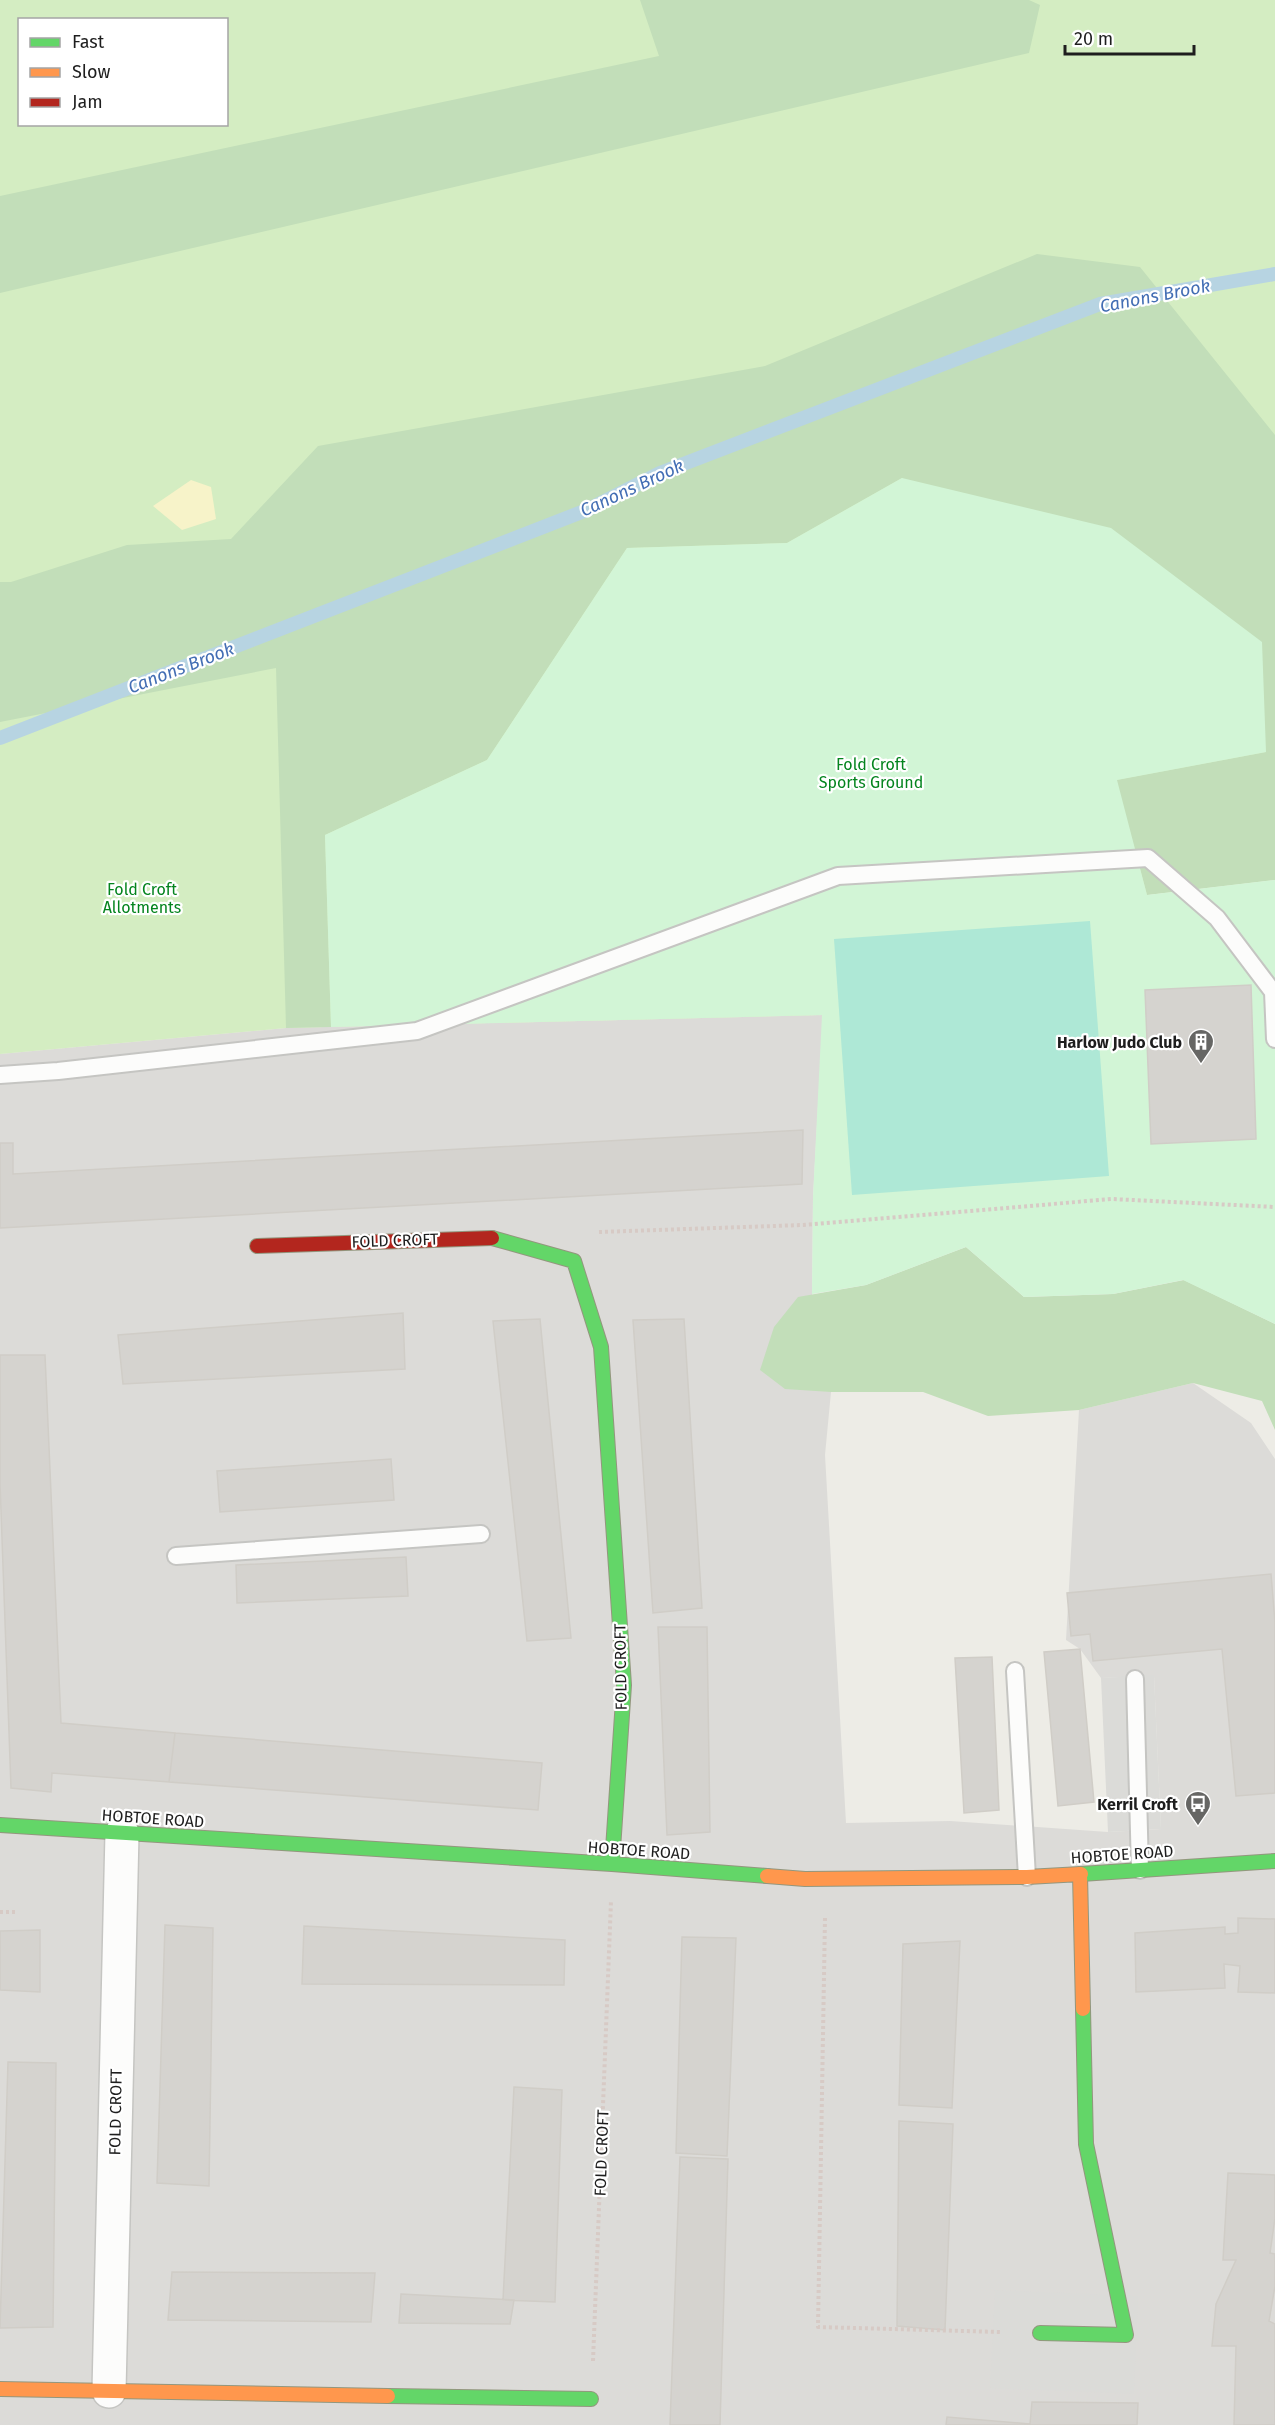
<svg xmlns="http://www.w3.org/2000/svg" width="1275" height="2425" viewBox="0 0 1275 2425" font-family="'Fira Sans',sans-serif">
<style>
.residential{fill:#dcdbd8}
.grass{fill:#d4edc2;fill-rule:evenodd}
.forest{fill:#c2deb9}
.sand{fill:#f7f3c9}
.park{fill:#d2f5d6}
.pitch{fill:#aee8d6}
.parking{fill:#dbdbd8}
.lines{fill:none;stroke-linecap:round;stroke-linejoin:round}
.stream{stroke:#b7d4e2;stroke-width:14}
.building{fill:#d5d3cf;stroke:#d0cdc7;stroke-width:1.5}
.lane-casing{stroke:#c5c5c2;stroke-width:20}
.street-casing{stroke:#c5c5c2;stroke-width:36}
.fast-casing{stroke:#93977e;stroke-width:16}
.slow-casing{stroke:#93977e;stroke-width:16}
.jam-casing{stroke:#93977e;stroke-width:16}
.path{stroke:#d7cac5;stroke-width:4;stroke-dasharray:3 3;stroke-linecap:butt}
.lane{stroke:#fcfcfb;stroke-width:16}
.street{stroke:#fcfcfb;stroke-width:33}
.fast{stroke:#63d668;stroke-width:14}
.slow{stroke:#ff974d;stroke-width:14}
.jam{stroke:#b3261e;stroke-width:14}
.labels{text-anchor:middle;stroke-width:4.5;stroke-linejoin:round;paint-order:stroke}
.park-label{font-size:16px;fill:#04841e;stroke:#fff}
.poi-label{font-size:16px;font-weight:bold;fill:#1e1e1e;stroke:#fff;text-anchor:end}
.street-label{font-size:16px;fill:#1e1e1e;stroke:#fff}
.water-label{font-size:18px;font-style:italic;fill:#436eb4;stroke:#fff}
</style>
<rect width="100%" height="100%" fill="#edece6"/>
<!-- residential -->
<path class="residential" d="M823,1015l-10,182 -1,97 19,98 -6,63 21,368 104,-2 158,11 53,-3 -7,-153 -53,2 -21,-29 -14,-9 13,-230 114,-27 58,40 24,36v966h-1275v-1371l286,-26z"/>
<!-- grass -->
<path class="grass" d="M0,0h1275v880l-206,24 -246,111 -537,13 -286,26zM20,20h206v104h-206z"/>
<!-- forest -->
<path class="forest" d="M640,0h389l11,5 -11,48 -1029,240v-97l659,-140z
M1037,254l103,13 135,168v445l-128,15 -31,-115 150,-28 -364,-274 -115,65 -160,5 -140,212 -162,75 6,192 -45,1 -10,-360 -276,54v-140h11l116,-37 104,-6 87,-93 447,-80z
M966,1247l58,50 89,-3 71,-14 91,44v106l-13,-29 -69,-18 -114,27 -91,6 -65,-24h-92l-46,-3 -25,-19 14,-43 24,-30 68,-12z"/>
<!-- sand -->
<path class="sand" d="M191,480l20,7 5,32 -34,11 -29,-24z"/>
<!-- park -->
<path class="park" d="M902,478l209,50 151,114 4,110 -149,28 30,115 128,-15v444l-92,-44 -70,14 -89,3 -58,-50 -100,38 -54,9 1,-97 9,-182 -491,12 -6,-192 162,-75 140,-212 160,-5z"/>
<!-- pitch -->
<path class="pitch" d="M1090,921l19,255 -257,19 -18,-256z"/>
<!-- parking -->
<path class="parking" d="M1154,1675l7,154 -53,3 -7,-154z
M995,2290l143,6 -4,98 -144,-6z"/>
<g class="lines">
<!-- stream -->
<path class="stream" d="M0,738l587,-228 73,-37 440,-169 175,-30"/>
</g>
<!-- building -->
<path class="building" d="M1251,985l5,154 -105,5 -6,-154z
M803,1130l-1,54 -802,44v-85h13v31z
M403,1313l2,56 -282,15 -5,-49z
M540,1319l31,319 -44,3 -34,-320z
M684,1319l18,289 -49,5 -20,-293z
M0,1355h45l16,368 114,10 -6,49 -117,-9 -1,19 -40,-4 -11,-305z
M391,1459l3,41 -174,12 -3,-41z
M406,1557l2,39 -171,7 -1,-38z
M1271,1574l4,48v171l-39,3 -14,-147 -129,12 -3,-27 -19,2 -4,-43z
M658,1627h49l3,205 -43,3z
M1080,1649l14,153 -36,4 -14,-154z
M992,1657l7,153 -35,3 -9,-155z
M175,1733l367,30 -4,47 -369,-28z
M1238,1918l37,1v74l-37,-1 2,-26 -16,-2 1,24 -89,4 -1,-59 90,-6v7l13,-1z
M165,1925l48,3 -4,258 -52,-3z
M304,1926l261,14 -1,45 -262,-1z
M40,1930v62l-40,-2v-59z
M682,1937l54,1 -9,218 -51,-3z
M960,1941l-8,167 -53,-3 4,-161z
M8,2062l48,1 -3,264 -53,1z
M514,2087l48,3 -7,212 -52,-2z
M899,2121l54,3 -8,206 -48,-4z
M680,2157l48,2 -8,266h-50z
M1228,2173l47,2v43l-5,35 5,1v32l-6,35 6,3v101h-41l2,-79h-24l4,-42 20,-44h-13z
M172,2272l203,1 -4,49 -203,-2z
M401,2294l113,6 -4,24 -111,-1z
M1032,2402l106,1 -1,22h-191l1,-8 83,7z"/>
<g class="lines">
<defs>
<path id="lane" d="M0,1075l58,-4 359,-40 421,-155 310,-18 69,60 56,74 2,47
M176,1556l305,-22
M1015,1671l12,206
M1135,1679l5,191"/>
<path id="street" d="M109,2391l13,-558"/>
<path id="fast" d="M492,1238l82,23 27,86 23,338 -12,179
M0,1825l612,39 155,12
M1081,1874l194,-13
M1040,2333l86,2 -40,-191 -3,-135
M388,2396l203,3"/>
<path id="slow" d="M1080,1874l3,135
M767,1876l38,3 222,-2 54,-3
M0,2389l388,7"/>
<path id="jam" d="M257,1246l235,-8"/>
</defs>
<!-- lane casing -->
<use href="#lane" class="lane-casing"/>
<!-- street casing -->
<use href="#street" class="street-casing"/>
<!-- fast casing -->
<use href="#fast" class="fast-casing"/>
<!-- slow casing -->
<use href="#slow" class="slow-casing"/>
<!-- jam casing -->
<use href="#jam" class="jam-casing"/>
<!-- path -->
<path class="path" d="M599,1232l204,-7 309,-26 163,8
M0,1912h18
M825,1918l-7,409 183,5
M593,2361l18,-460"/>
<!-- lane -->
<use href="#lane" class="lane"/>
<!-- street -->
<use href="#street" class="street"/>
<!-- fast -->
<use href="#fast" class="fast"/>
<!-- slow -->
<use href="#slow" class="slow"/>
<!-- jam -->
<use href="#jam" class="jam"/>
</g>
<!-- icons -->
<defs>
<symbol id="building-pin" viewBox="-11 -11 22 30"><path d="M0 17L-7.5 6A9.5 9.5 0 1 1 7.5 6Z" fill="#666664" stroke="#fff"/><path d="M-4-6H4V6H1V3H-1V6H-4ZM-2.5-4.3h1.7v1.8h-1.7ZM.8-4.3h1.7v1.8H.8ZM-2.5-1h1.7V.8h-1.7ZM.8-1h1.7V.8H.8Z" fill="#fff"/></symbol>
<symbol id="bus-pin" viewBox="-11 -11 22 30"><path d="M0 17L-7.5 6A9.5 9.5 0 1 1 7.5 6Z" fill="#666664" stroke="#fff"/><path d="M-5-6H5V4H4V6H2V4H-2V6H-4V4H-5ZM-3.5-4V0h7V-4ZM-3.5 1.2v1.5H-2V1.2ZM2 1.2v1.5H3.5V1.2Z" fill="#fff"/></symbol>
</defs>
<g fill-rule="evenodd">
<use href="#building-pin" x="1186" y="1027" width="30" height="40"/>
<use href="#bus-pin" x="1183" y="1789" width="30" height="40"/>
</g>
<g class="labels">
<!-- park labels -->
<g class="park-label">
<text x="871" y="770">Fold Croft<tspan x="871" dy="18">Sports Ground</tspan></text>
<text x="142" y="895">Fold Croft<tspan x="142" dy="18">Allotments</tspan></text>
</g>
<!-- poi labels -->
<g class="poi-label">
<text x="1182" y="1048">Harlow Judo Club</text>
<text x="1178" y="1810">Kerril Croft</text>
</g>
<!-- street labels -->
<g class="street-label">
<text transform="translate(395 1240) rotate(-2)" y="6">FOLD CROFT</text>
<text transform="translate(620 1667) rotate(-91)" y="6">FOLD CROFT</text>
<text transform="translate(153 1818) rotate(4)" y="6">HOBTOE ROAD</text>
<text transform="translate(639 1850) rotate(4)" y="6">HOBTOE ROAD</text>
<text transform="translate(1122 1854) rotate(-4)" y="6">HOBTOE ROAD</text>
<text transform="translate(115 2112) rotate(-89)" y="6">FOLD CROFT</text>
<text transform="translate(601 2153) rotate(-88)" y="6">FOLD CROFT</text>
</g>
<!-- water labels -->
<g class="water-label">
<text transform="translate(1155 296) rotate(-11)" y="6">Canons Brook</text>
<text transform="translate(632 488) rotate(-25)" y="6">Canons Brook</text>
<text transform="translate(181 668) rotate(-21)" y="6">Canons Brook</text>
</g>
</g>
<!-- legend -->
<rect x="18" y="18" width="210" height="108" fill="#ffffff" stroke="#a5a5a5" stroke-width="1.5"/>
<rect x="30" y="38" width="30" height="9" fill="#63d668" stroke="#a5a5a5" stroke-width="1.5"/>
<text x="72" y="48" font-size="18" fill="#1e1e1e">Fast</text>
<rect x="30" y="68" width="30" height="9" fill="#ff974d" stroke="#a5a5a5" stroke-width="1.5"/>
<text x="72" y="78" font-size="18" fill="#1e1e1e">Slow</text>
<rect x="30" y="98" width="30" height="9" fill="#b3261e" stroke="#a5a5a5" stroke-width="1.5"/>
<text x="72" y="108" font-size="18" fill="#1e1e1e">Jam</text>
<!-- scale -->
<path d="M1065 45v9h129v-9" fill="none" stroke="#1e1e1e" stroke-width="3"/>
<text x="1074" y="45" font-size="18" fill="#1e1e1e" stroke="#ffffff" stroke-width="4.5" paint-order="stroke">20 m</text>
</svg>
